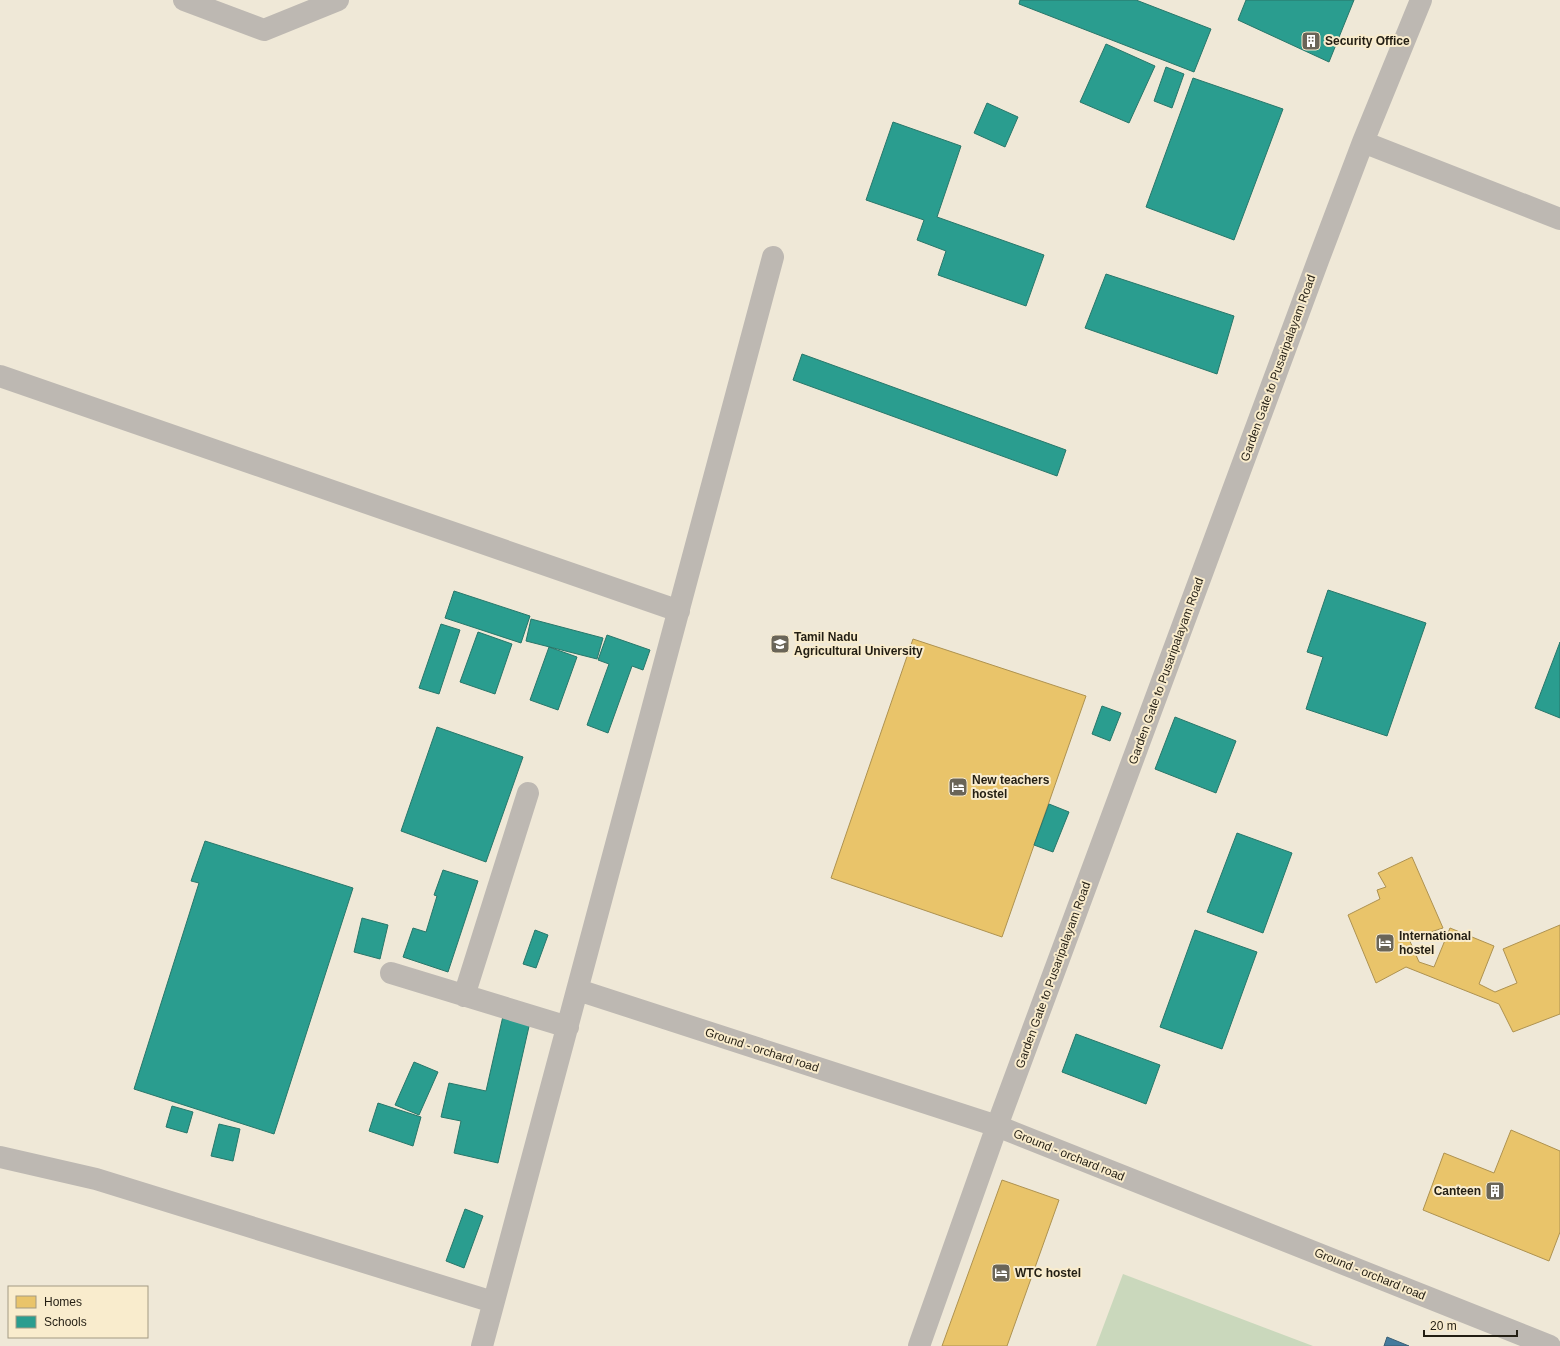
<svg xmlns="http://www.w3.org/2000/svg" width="1560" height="1346" viewBox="0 0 1560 1346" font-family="Helvetica,sans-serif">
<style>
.green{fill:#cad8bc}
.homes{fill:#e9c46a;stroke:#ae9250}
.schools{fill:#2a9d8f;stroke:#28776a}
.public{fill:#457b9d;stroke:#3b5f74}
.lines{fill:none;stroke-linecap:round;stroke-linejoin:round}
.minor{stroke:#bdb8b2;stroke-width:22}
.tertiary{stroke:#bdb8b2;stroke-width:22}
.labels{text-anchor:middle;stroke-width:4;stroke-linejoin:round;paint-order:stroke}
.poi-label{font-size:12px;font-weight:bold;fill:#231e13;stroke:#f9eccd;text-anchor:start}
.street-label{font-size:12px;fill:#231e13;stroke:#f9eccd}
</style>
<rect width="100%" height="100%" fill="#efe8d7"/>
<!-- green -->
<path class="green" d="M1123,1274l190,72h-217z"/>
<!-- homes -->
<path class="homes" d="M913,639l173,57 -84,241 -171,-59z
M1412,857l31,71 -34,11 10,23 15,5 16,-39 44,18 -15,38 16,8 22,-9 -14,-34 57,-24v89l-47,18 -14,-28 -93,-37 -30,16 -28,-68 32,-16 -3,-9 9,-3 -8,-14z
M1511,1130l49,21v81l-11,29 -126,-51 21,-57 50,20z
M1002,1180l57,20 -52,146h-65z"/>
<!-- schools -->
<path class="schools" d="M1020,0h116l75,29 -17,43 -175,-68z
M1246,0h108l-25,62 -91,-42z
M1106,44l49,22 -26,57 -49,-21z
M1166,67l18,7 -12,34 -18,-7z
M1193,78l90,31 -49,131 -88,-33z
M987,103l31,14 -13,30 -31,-14z
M893,122l68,24 -24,71 107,38 -18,51 -88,-31 8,-24 -29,-11 7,-20 -58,-20z
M1106,274l128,42 -17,58 -132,-46z
M802,354l264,96 -9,26 -264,-96z
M1328,590l98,33 -39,113 -81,-27 17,-52 -16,-5z
M454,591l76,25 -9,27 -76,-25z
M531,619l72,19 -6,21 -71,-18z
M441,624l19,6 -21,64 -20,-6z
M478,632l34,12 -17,50 -35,-12z
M607,635l43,15 -7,20 -11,-4 -24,67 -21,-8 22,-61 -11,-4z
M1560,642v76l-25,-10z
M549,647l28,10 -19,53 -28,-10z
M1102,706l19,7 -11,28 -18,-7z
M1175,717l61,24 -20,52 -61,-24z
M437,727l86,30 -37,105 -85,-31z
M1049,804l20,8 -16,40 -19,-7z
M1237,833l55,20 -29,80 -56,-21z
M205,841l148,47 -79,246 -140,-45 65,-206 -8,-2z
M443,870l35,11 -30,91 -45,-15 10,-29 13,4 11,-36 -3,-1z
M362,918l26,7 -8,34 -26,-7z
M535,930l13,5 -12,33 -13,-4z
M1195,930l62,22 -35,97 -62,-22z
M503,1016l27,6 -32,141 -44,-10 7,-32 -20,-4 8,-34 37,8z
M1076,1034l84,31 -14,39 -84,-32z
M414,1062l24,10 -19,43 -24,-10z
M378,1103l43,14 -8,29 -44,-15z
M172,1106l21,6 -6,21 -21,-6z
M219,1124l21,5 -7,32 -22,-5z
M465,1209l18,7 -19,52 -18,-7z"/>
<!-- public -->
<path class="public" d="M1387,1337l22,9h-25z"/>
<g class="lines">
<!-- minor -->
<path class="minor" d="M1363,142l197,77
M0,376l679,235
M391,973l177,54
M578,990l419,136 553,220
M464,996l64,-203
M0,1157l96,22 397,123
M482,1346l291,-1089
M919,1346l78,-220 322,-868 44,-116 58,-142"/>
<!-- tertiary -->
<path class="tertiary" d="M184,0l80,30 74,-30"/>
</g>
<!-- icons -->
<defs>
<symbol id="building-square" viewBox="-11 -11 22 22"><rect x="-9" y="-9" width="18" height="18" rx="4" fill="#6a6558" stroke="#f9eccd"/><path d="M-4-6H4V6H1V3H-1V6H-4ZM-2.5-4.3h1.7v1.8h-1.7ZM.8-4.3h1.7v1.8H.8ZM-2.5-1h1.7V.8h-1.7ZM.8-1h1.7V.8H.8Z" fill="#fff"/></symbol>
<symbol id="university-square" viewBox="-11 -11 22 22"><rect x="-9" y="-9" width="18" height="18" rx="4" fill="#6a6558" stroke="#f9eccd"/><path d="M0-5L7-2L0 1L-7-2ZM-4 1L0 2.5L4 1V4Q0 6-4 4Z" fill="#fff"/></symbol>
<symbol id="hotel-square" viewBox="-11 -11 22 22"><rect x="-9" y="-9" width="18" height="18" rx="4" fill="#6a6558" stroke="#f9eccd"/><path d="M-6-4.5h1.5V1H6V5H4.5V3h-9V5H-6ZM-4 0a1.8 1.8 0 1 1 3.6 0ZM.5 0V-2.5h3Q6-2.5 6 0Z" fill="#fff"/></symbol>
</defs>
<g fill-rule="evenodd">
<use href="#building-square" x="1300" y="30" width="22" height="22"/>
<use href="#university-square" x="769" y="633" width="22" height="22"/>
<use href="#hotel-square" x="947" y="776" width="22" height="22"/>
<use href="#hotel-square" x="1374" y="932" width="22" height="22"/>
<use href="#building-square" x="1484" y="1180" width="22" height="22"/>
<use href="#hotel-square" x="990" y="1262" width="22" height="22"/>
</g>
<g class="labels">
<!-- poi labels -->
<g class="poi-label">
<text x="1325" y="45">Security Office</text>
<text x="794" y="641">Tamil Nadu<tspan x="794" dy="14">Agricultural University</tspan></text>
<text x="972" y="784">New teachers<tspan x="972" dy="14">hostel</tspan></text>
<text x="1399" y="940">International<tspan x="1399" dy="14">hostel</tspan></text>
<text x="1481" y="1195" text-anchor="end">Canteen</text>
<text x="1015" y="1277">WTC hostel</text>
</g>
<!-- street labels -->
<g class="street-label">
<text transform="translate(1278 368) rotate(-70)" y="4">Garden Gate to Pusaripalayam Road</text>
<text transform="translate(1166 671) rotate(-70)" y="4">Garden Gate to Pusaripalayam Road</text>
<text transform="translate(1053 975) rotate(-70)" y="4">Garden Gate to Pusaripalayam Road</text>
<text transform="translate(762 1050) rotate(18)" y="4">Ground - orchard road</text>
<text transform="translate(1069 1155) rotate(22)" y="4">Ground - orchard road</text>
<text transform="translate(1370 1274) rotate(22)" y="4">Ground - orchard road</text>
</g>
</g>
<!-- legend -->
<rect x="8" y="1286" width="140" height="52" fill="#f9eccd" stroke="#a39a83"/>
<rect x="16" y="1296" width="20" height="12" fill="#e9c46a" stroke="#a39a83"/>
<text x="44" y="1306" font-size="12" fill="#231e13">Homes</text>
<rect x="16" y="1316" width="20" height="12" fill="#2a9d8f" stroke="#a39a83"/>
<text x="44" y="1326" font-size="12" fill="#231e13">Schools</text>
<!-- scale -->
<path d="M1424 1330v6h93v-6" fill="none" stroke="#231e13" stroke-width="2"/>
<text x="1430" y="1330" font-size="12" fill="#231e13" stroke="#f9eccd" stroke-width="3" paint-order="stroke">20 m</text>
</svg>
